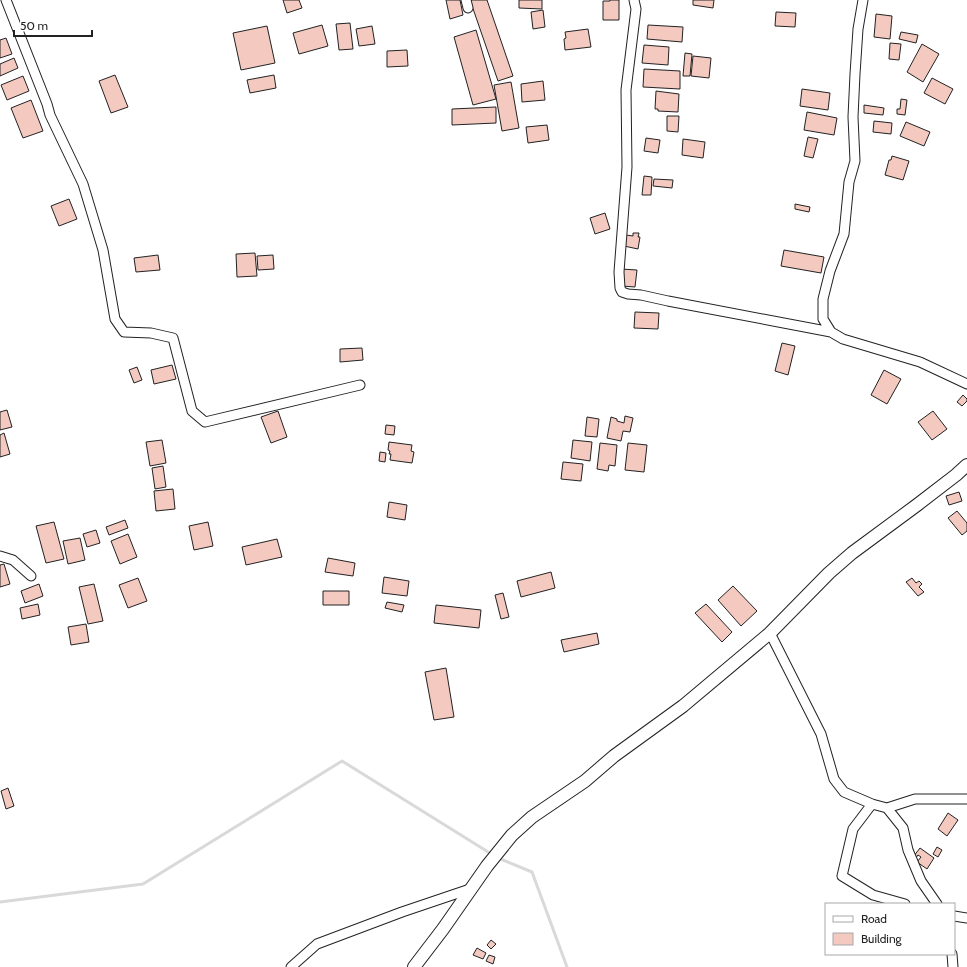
<svg xmlns="http://www.w3.org/2000/svg" width="967" height="967" viewBox="0 0 967 967" font-family="Cabin,sans-serif">
<style>
.lines{fill:none;stroke-linecap:round;stroke-linejoin:round}
.stream{stroke:#d9d9d9;stroke-width:3}
.building{fill:#f3c9c0;stroke:#222}
.minor-casing{stroke:#222;stroke-width:11}
.tertiary-casing{stroke:#222;stroke-width:14}
.minor{stroke:#fff;stroke-width:9}
.tertiary{stroke:#fff;stroke-width:12}
</style>
<rect width="100%" height="100%" fill="#fff"/>
<g class="lines">
<!-- stream -->
<path class="stream" d="M498,858l34,14 35,95
M0,902l143,-18 199,-123 151,94"/>
</g>
<!-- building -->
<path class="building" d="M283,0h16l3,8 -15,5z
M446,0h14l3,15 -13,4z
M470,0h17l26,76 -15,5z
M519,0h23v9l-23,-1z
M610,0h9v20h-16v-19h7z
M693,0h21l-1,8 -20,-3z
M543,10l2,17 -12,2 -2,-17z
M776,12l20,1 -1,14 -20,-1z
M876,14l16,2 -2,23 -16,-2z
M350,23l3,26 -14,1 -3,-26z
M322,25l6,21 -29,8 -6,-21z
M648,25l35,2 -1,15 -35,-3z
M267,26l8,37 -34,7 -8,-37z
M372,26l3,18 -16,2 -3,-17z
M588,29l3,18 -26,3 -1,-11 2,-1 -1,-6z
M476,30l20,69 -23,6 -19,-68z
M901,32l17,3 -2,8 -17,-4z
M6,38l6,16 -12,4v-18z
M890,43l11,1 -2,16 -10,-1z
M922,44l17,10 -16,28 -16,-10z
M644,45l25,2 -1,18 -26,-2z
M407,50l1,16 -21,1v-16z
M685,53l7,1 -2,22h-7z
M693,56l18,2 -2,20 -18,-2z
M14,58l4,10 -18,8v-12z
M644,69l36,2v18l-37,-2z
M115,75l13,32 -17,6 -12,-32z
M274,75l2,13 -26,5 -3,-13z
M23,76l6,15 -22,9 -6,-15z
M932,78l21,11 -8,15 -21,-11z
M543,81l2,19 -23,2 -1,-18z
M511,82l8,46 -17,3 -8,-46z
M802,89l28,4 -2,17 -28,-4z
M656,91l23,3 -1,18 -20,-1v-2h-3z
M901,99l6,1 -2,15 -8,-1v-5h3z
M31,100l12,31 -20,7 -12,-30z
M864,105l20,3 -1,7 -19,-2z
M496,107v16l-44,2v-16z
M807,112l30,6 -3,17 -30,-5z
M667,116h12l-1,16 -11,-1z
M874,121l18,2 -1,11 -18,-2z
M906,122l24,10 -6,14 -24,-10z
M547,125l2,15 -21,3 -2,-16z
M808,137l10,2 -5,19 -9,-2z
M646,138l14,2 -2,13 -14,-2z
M683,139l22,3 -2,16 -21,-3z
M892,156l17,5 -6,19 -18,-5 4,-15h2z
M644,176l8,1 -1,18h-9z
M654,179l19,1 -1,8 -19,-2z
M69,199l8,20 -18,7 -8,-20z
M795,204l15,3 -1,5 -14,-3z
M605,213l5,16 -15,5 -5,-16z
M633,233h6l-1,4h2l-2,12 -14,-3 2,-11 7,1z
M784,250l40,7 -3,16 -40,-7z
M255,253l2,23 -20,1 -1,-23z
M158,255l2,15 -24,2 -2,-14z
M273,255l1,14 -16,1 -1,-14z
M621,269l16,1 -2,17 -13,-1z
M635,312l24,1 -1,16 -24,-1z
M782,343l13,3 -7,29 -13,-4z
M362,348l1,12 -23,2v-13z
M172,365l4,14 -22,5 -3,-14z
M137,367l5,13 -8,3 -5,-13z
M884,370l17,9 -14,25 -16,-9z
M963,395l4,4v2l-5,5 -5,-4z
M7,410l5,17 -12,3v-18z
M278,411l9,26 -16,6 -10,-26z
M933,411l14,18 -15,11 -14,-18z
M625,416l8,2 -3,14 -7,-1 -2,10 -14,-3 4,-21 6,2v2l7,2z
M587,417l12,2 -2,18 -12,-1z
M386,425l9,1 -1,9 -9,-1z
M4,433l6,21 -10,3v-22z
M162,440l4,23 -16,3 -4,-24z
M573,440l19,2 -2,19 -19,-3z
M389,442l23,3 -1,6 3,1 -2,11 -22,-3 1,-6h-2l1,-3 -2,-1z
M600,443l17,2 -2,21 -6,-1 -1,6 -11,-2z
M628,443l19,2 -3,27 -19,-2z
M380,452l6,1 -1,9 -6,-1z
M563,462l20,2 -2,17 -20,-2z
M163,466l3,21 -11,2 -3,-21z
M173,489l2,20 -19,2 -2,-20z
M959,492l3,9 -13,4 -3,-9z
M389,502l18,3 -2,15 -18,-3z
M957,511l10,12v8l-5,4 -14,-17z
M125,520l3,8 -19,7 -3,-8z
M54,522l10,37 -18,4 -10,-37z
M208,522l5,24 -19,4 -5,-24z
M96,530l4,13 -13,4 -4,-13z
M128,534l9,23 -17,7 -9,-23z
M80,538l5,22 -17,4 -5,-23z
M277,539l5,18 -36,8 -4,-18z
M328,558l27,5 -2,13 -28,-4z
M4,564l6,20 -10,3v-22z
M551,572l4,16 -34,9 -4,-16z
M384,577l25,4 -2,15 -25,-3z
M138,578l9,23 -19,7 -9,-23z
M912,578l4,5 3,-2 3,3 -3,3 5,5 -6,4 -12,-14z
M39,584l4,12 -18,7 -4,-12z
M94,584l9,37 -15,3 -9,-37z
M733,586l24,25 -16,15 -23,-26z
M323,591h26v14h-26z
M503,593l6,24 -8,2 -6,-24z
M387,602l17,3 -2,7 -17,-4z
M38,604l2,11 -18,4 -2,-11z
M706,604l26,28 -10,10 -27,-29z
M436,605l45,5 -2,18 -45,-5z
M86,624l3,18 -18,3 -3,-18z
M597,633l2,11 -35,8 -3,-12z
M446,668l8,49 -20,3 -9,-48z
M8,788l6,18 -8,3 -5,-18z
M948,813l10,7 -11,16 -9,-7z
M937,847l5,3 -4,7 -5,-3z
M920,848l14,10 -7,11 -10,-7 4,-5 -3,-2 -3,4 -2,-2z
M491,940l5,4 -5,5 -4,-4z
M477,948l9,5 -3,6 -10,-4z
M489,955l6,2 -2,7 -7,-3z"/>
<g class="lines">
<defs>
<path id="minor" d="M6,0l41,104 3,11 33,69 20,66 12,69 9,13 27,1 22,5 19,73 13,11 155,-37
M466,0l2,8
M634,0l2,9 -10,81 1,77 -8,105 1,16 2,4 6,2 13,1 27,6 163,31
M863,0l-5,29 -3,45 -2,43 2,44 -6,21 -5,52 -14,37 -7,28v20l8,13 12,7 77,23 47,22
M0,556l13,4 18,16
M770,633l51,101 13,45 10,13 28,12 15,4 28,-9h52
M872,804l-19,25 -11,47 31,19 32,9
M887,808l16,20 5,22 13,31 16,23
M954,916l13,2
M952,954l1,13
M291,967l26,-23 85,-32 68,-23"/>
<path id="tertiary" d="M414,967l29,-38 44,-63 25,-31 20,-18 53,-36 29,-25 69,-50 87,-73 59,-60 23,-20 65,-48 39,-30 11,-10"/>
</defs>
<!-- minor casing -->
<use href="#minor" class="minor-casing"/>
<!-- tertiary casing -->
<use href="#tertiary" class="tertiary-casing"/>
<!-- minor -->
<use href="#minor" class="minor"/>
<!-- tertiary -->
<use href="#tertiary" class="tertiary"/>
</g>
<!-- legend -->
<rect x="825" y="903" width="130" height="52" fill="#ffffff" stroke="#a7a7a7"/>
<rect x="833" y="916" width="20" height="6" fill="#ffffff" stroke="#a7a7a7"/>
<text x="861" y="923" font-size="12" fill="#222222">Road</text>
<rect x="833" y="933" width="20" height="12" fill="#f3c9c0" stroke="#a7a7a7"/>
<text x="861" y="943" font-size="12" fill="#222222">Building</text>
<!-- scale -->
<path d="M14 30v6h78v-6" fill="none" stroke="#222222" stroke-width="2"/>
<text x="20" y="30" font-size="12" fill="#222222" stroke="#ffffff" stroke-width="3" paint-order="stroke">50 m</text>
</svg>
